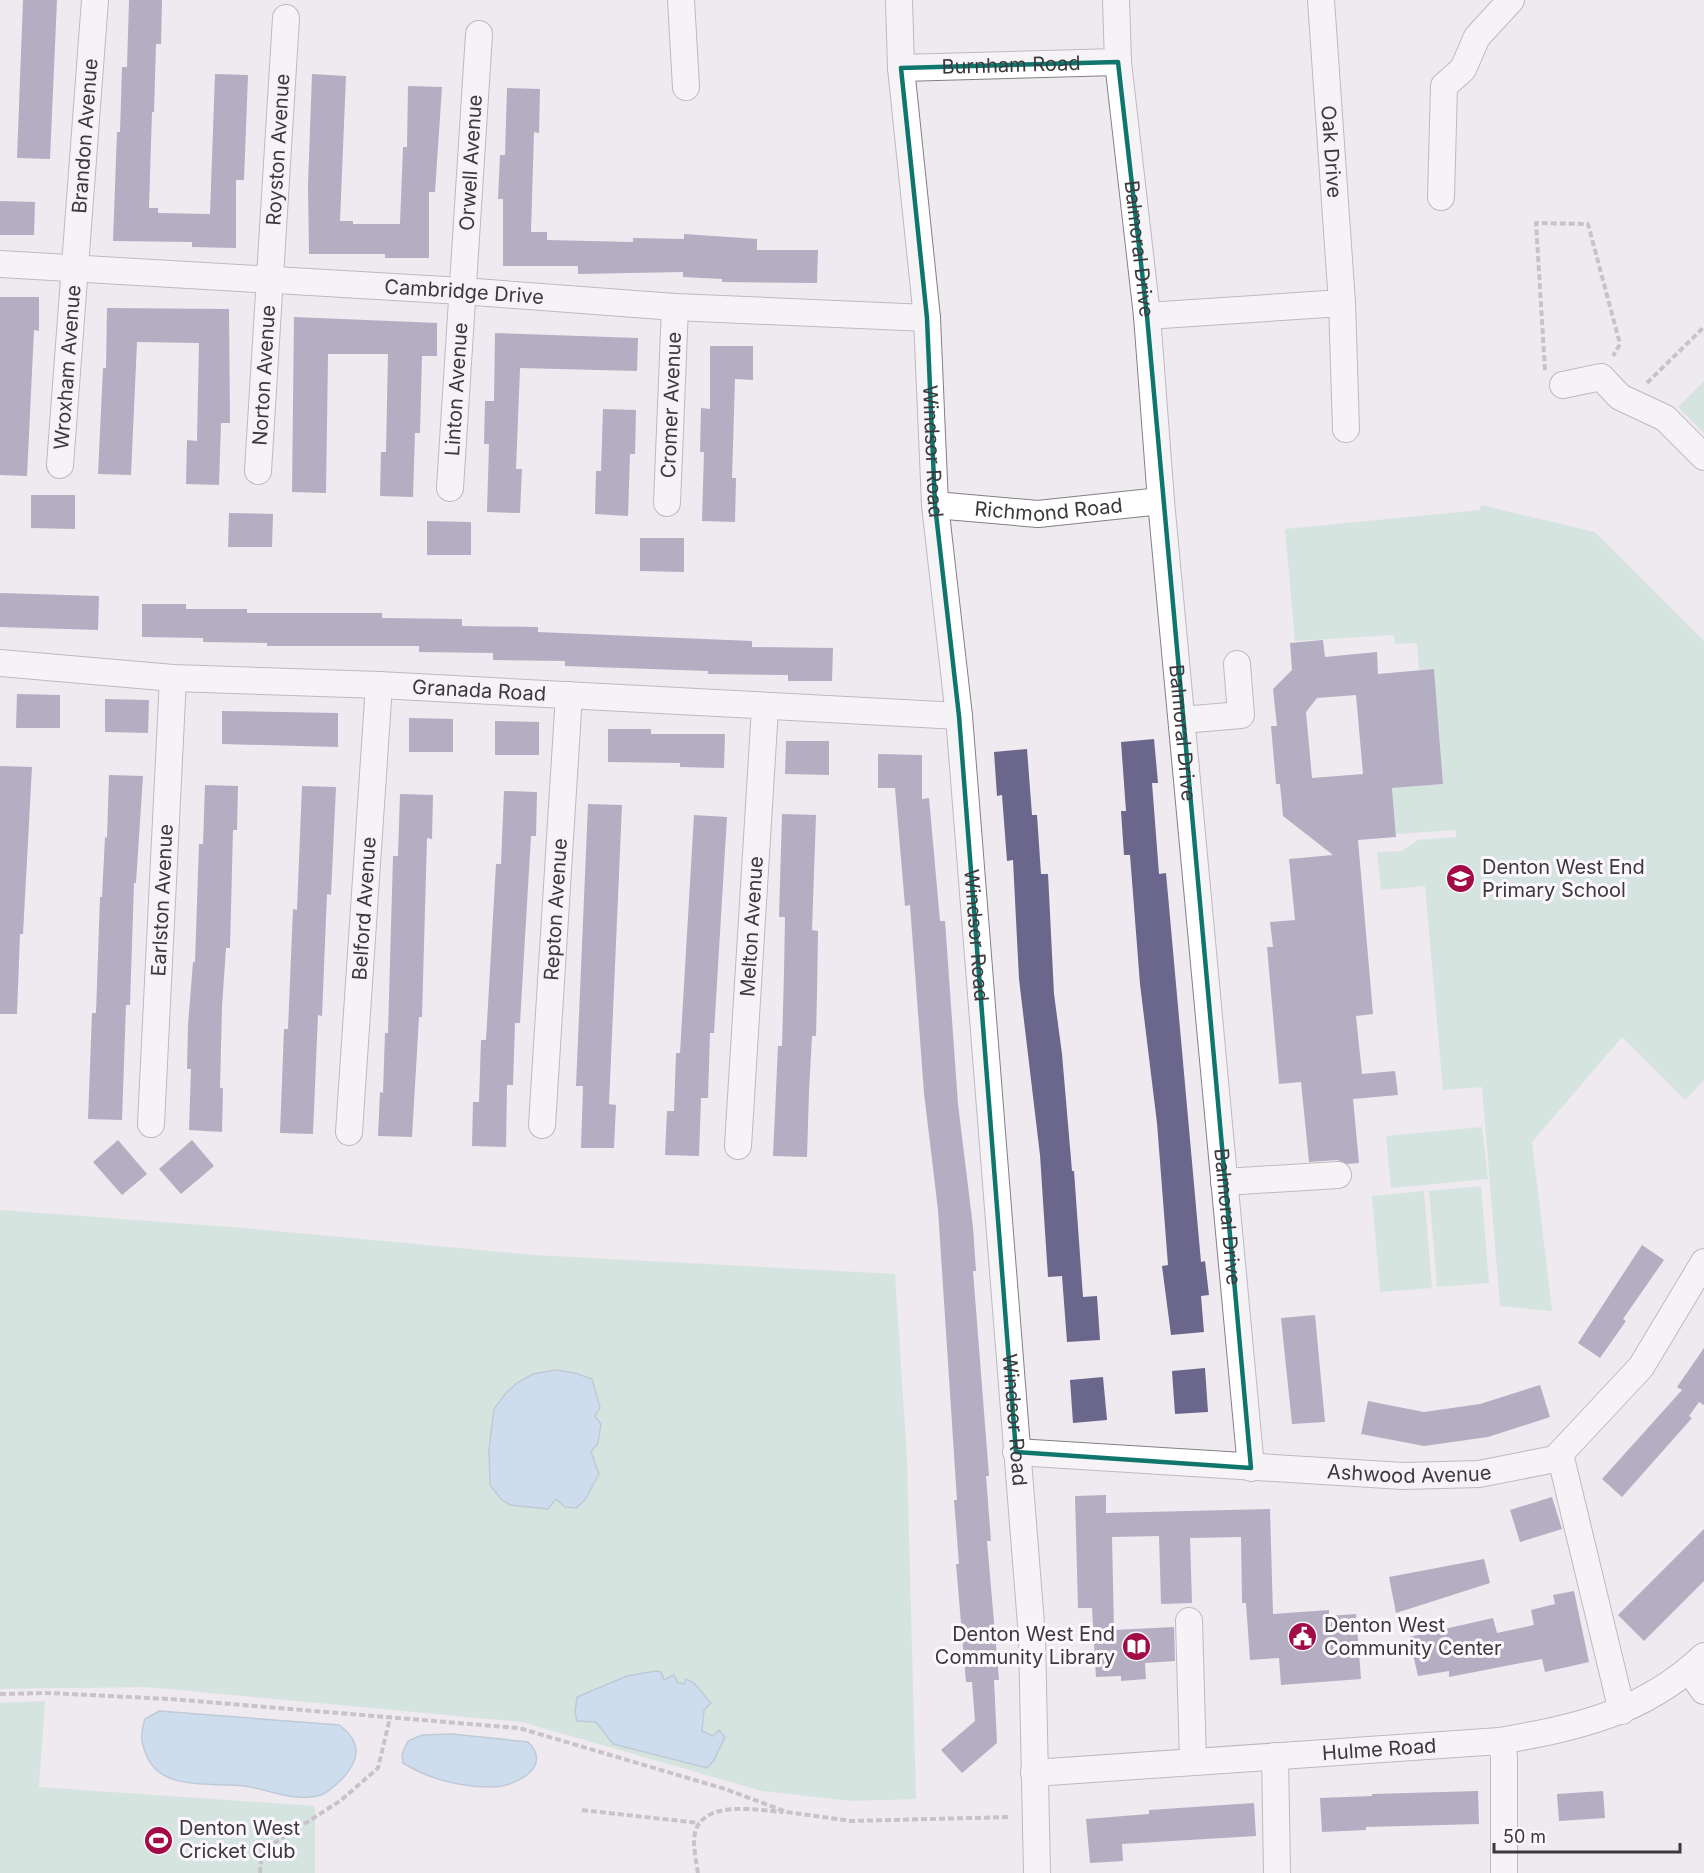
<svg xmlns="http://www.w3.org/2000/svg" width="1704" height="1873" viewBox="0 0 1704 1873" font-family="Inter,sans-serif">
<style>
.green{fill:#b8ddc9}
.water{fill:#a7cfec;stroke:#87a2b7;stroke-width:1.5}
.building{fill:#6b668b;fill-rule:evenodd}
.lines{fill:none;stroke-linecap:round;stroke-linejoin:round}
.minor-casing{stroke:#847f85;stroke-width:28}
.path{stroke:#99959a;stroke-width:4;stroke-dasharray:6 3;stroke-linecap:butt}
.minor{stroke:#fff;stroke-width:26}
.marked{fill:none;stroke:#0f766e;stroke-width:4.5;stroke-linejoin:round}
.labels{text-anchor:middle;stroke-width:6;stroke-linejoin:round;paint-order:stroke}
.street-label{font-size:20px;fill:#3b393b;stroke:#fcf6fd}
.poi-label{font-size:20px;fill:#3b393b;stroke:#fcf6fd;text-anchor:start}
</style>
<rect width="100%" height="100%" fill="#efe9f0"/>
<!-- green -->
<path class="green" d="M1704,381v52l-26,-26z
M1481,505l114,27 109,109v439l-19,20 -63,-63 -90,105 20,169 -52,-5 -18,-219 -39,3 -18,-204 -44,4 -4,-38 25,-1 16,-11 38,-3v-7l-60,4 -4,-46 51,-4 -9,-115 -15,1 -2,-27 -22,1 -1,-9 -99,6 -10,-112 195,-19z
M1482,1127l6,52 -97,9 -5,-52z
M1481,1186l8,97 -52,4 -8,-96z
M1424,1191l8,97 -52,4 -8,-96z
M0,1210l244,18 290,27 361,19 12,186 9,339 -65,2 -89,-10 -240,-69 -375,-35 -147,2z
M45,1701l-6,86 276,19v67h-315v-170z"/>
<!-- water -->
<path class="water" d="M556,1370l19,3 17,6 8,29 -5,8 6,8 -3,19 -7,9 8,22 -14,26 -9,8 -11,-1 -9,-8 -8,10 -38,-4 -9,-6 -11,-14 -1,-35 5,-41 12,-16 11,-10 16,-9z
M656,1671l5,1 3,8 10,-5 4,8 6,1 2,-5 8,4 17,20 -7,7 -2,21 11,5 6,-6 6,7 -11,23 -7,8 -94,-24 -17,-22 -19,-1 -2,-8 2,-16 50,-21z
M159,1711l180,14c22,16 22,33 4,53 -6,6 -14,14 -22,17 -24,8 -53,-6 -77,-9 -32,-4 -84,6 -98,-32 -6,-13 -5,-22 -1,-35z
M452,1734l76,8c26,25 -14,45 -36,45 -31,0 -63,-8 -89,-24l-1,-9 6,-13 14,-6z"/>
<!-- building -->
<path class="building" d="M23,0h34l-7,159 -33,-1z
M129,0h33l-1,44h-5l-2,68h-2l-3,96h9v5l52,1 5,-140 33,1 -4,105h-8v68l-44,-1v-5l-79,-1 4,-109h3l2,-65h5z
M312,74l34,2 -6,145h13v3h47l3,-77h4l1,-61 34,1 -7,105h-6v66h-44v-4h-76l-1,-69z
M507,88l33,1 -1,44 -5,-1 -3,100h16v8l86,2v-4l51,1v-5l73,5v11h61l-1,33 -95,-1v-3l-39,-2v-5l-105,2v-8h-75v-67h-5l2,-44h5z
M0,201l35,1 -1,33h-34z
M0,297h39v34l-5,-1 -7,146 -27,-1z
M107,308l122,1 1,114h-9l-2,62 -33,-1 1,-44 10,1 2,-98 -62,-1 -6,133 -33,-1 5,-106h3z
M294,317l143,6v33h-15l-2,77h-5l-2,64 -33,-1 1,-44h5l2,-98h-60l-2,139 -34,-1z
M495,333l143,5 -1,33 -117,-3 -4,101h6l-2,44 -33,-1 2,-68h-5l1,-43h9z
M710,346h43v34l-18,-1 -3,99h4l-1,44 -33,-1 2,-69h-4l1,-44 9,1z
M603,409l33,1 -1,44h-5l-2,62 -33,-2 1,-43h5z
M31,495h44v34l-44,-1z
M229,513l44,1 -1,33h-44z
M427,521l44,1v33h-44z
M640,538h44v34l-44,-1z
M0,593l99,3 -1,34 -98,-3z
M142,604h44v5h61v4h135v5l80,1v7l76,1v5l214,9v6l81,1 -1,33h-44v-6l-80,-1v-3l-143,-5v-5l-72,-1v-7l-74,-1v-6h-152v-3l-64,-1v-4l-61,-1z
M1323,640l2,17 52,-5 1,22 56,-5 9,115 -51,4 4,49 -38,3 15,174 -17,2 6,58 33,-3 3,24 -45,4 6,64 -12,1 -10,-4 -28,2 -8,-80 -22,2 -12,-137h6l-3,-25 25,-2 -6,-61 44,-4 -50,-39 -3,-32h-4l-5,-58h6l-4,-37 19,-19 -2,-27zM1356,695l7,79 -51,4 -6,-66 11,-14z
M17,694l43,1v33h-44z
M105,699l44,1 -1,33 -43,-1z
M222,711l116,2v34l-116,-3z
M409,718l44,1v33h-44z
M495,721l44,1v33h-44z
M608,729h43v5h74l-1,34 -44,-1v-4l-72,-1z
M1154,739l4,44h-6l7,91 7,-1 35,389 4,-1 4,34 -8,1 3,36 -33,3 -9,-69 6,-1 -11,-142 -17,-139 -10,-129h-6l-3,-44h5l-5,-69z
M786,741h43v34l-44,-1z
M1027,749l5,66h5l4,59h7l6,120 8,60 10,117h2l9,126 14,-1 3,44 -33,2 -5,-66 -14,1 -8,-122 -21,-176 -6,-119 -6,1 -5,-66 -5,1 -3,-44z
M878,754l44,1v44l7,-1 11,123h5l13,183 15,123 3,44h-3l16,205h-3l5,65h-4l12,139h-5l3,63 -35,30 -21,-23 34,-29 -3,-39h-6l-10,-118h3l-5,-64h3l-19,-290 -14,-117 -14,-188 -5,1 -10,-118h-17z
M0,766l32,1 -9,167h-3l-3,80h-17z
M109,775l34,1 -7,107h-2l-4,122h-4l-4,115 -34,-1 4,-106h4l4,-116h2l3,-60 2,1z
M205,785l33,1 -1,44h-4l-3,118h-4l-4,59 -2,81h3l-1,44 -33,-2 2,-61h-4l1,-44 5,-63h2l4,-118h4z
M302,786l34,1 -5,108 -4,-1 -5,122 -4,-1 -5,119 -33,-1 4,-104h4l5,-120 4,1z
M504,791l33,1 -1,44h-5l-11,187h-5l-2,62h-6l-1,62 -34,-1 1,-44h6l2,-62h5l10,-176h5z
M400,794l33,1 -1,44 -5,-1 -5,179h-3l-7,120 -34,-1 2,-44 3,1 2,-60h3l5,-177h5z
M588,804l34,1 -13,299 7,1 -2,43h-33l2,-62h-7z
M782,814l34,1 -4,115 6,1 -1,62 -1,43h-4l-3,55 -2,66 -34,-1 5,-110h4l2,-73 1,-56h-6z
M694,815l33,2 -13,216h-4l-2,65h-7l-2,58 -34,-1 2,-44h7l2,-58h4z
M118,1140l29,34 -25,21 -29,-33z
M192,1140l22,26 -33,28 -22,-25z
M1642,1245l22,15 -41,59 3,2 -26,37 -22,-15z
M1315,1315l10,107 -33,2 -11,-106z
M1704,1348v57l-5,-3 -10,14 3,2 -70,79 -20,-18 80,-89 -5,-3z
M1205,1368l3,44 -33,2 -3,-43z
M1103,1377l4,43 -34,3 -3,-43z
M1540,1385l10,32 -62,20 -64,9 -63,-12 7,-33 56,11 56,-8z
M1106,1495v18l164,-4 3,105 56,-4v6l27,-2 5,65 -80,6 -2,-27 -29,2 -4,-57h-4l-1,-66 -51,1 2,65 -31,1 -2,-68 -47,1 2,93 60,-3 1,34 -30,2 1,16 -25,2v-5l-25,1 -4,-69h-14l-3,-112z
M1552,1497l10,32 -42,13 -10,-32z
M1704,1529v52l-60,60 -26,-26z
M1484,1559l6,24 -94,30 -7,-36z
M1574,1591l15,71 -44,10 -3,-13 -93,18v-6l-31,5 -9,-39 84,-19 4,15 37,-8 -3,-15 24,-6 -2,-9z
M1478,1791l1,33 -113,3v3l-44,2 -2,-34 52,-2v-2z
M1603,1791l2,27 -46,3 -2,-27z
M1254,1803l2,33 -134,8 1,17 -33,2 -4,-44 63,-5v-4z"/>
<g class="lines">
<defs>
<g id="minor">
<path d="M681,0l5,87"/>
<path id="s1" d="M899,0l2,68 26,250 8,187 24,211 73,921 5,236"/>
<path id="s2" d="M1116,0l2,62 29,254 14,185 90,967"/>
<path id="s3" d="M1321,0l21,303 4,126"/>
<path id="s4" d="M901,68l217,-6"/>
<path d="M1441,197l3,-111 19,-17 14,-32 34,-37"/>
<path id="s5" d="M0,264l462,27 213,16 252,11"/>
<path d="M1147,316l195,-13"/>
<path d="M1563,385l38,-8 19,20 45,21 39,39"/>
<path id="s6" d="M60,465l35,-465"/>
<path id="s7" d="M258,471l28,-453"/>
<path id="s8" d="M450,488l29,-454"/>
<path id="s9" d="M667,503l8,-196"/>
<path id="s10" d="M935,505l103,9 123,-13"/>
<path id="s11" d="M0,663l173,15 206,7 580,31"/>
<path d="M1182,720l59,-5 -4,-51"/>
<path id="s12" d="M151,1124l22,-446"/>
<path id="s13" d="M542,1125l27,-430"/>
<path id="s14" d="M349,1132l30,-447"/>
<path id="s15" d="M738,1146l27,-438"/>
<path d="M1224,1182l114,-7"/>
<path id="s16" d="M1016,1452l387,24 76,-2 76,-15 86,-92 63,-105"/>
<path d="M1560,1454l62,257"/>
<path d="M1189,1621l4,140"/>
<path d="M1689,1670l15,21"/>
<path d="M1500,1741l4,15v117"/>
<path d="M1275,1756l2,117"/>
<path id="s17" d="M1034,1773l466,-32c79,-14 144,-28 204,-85"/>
</g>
</defs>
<!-- minor casing -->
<use href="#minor" class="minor-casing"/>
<!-- path -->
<path class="path" d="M1545,370l-9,-147 52,1 32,120 -7,12
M1647,383l57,-56
M0,1694l48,-1 122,6 349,29 206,61 62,23 64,9 160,-4
M582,1810l117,13
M260,1873l2,-22 78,-50 38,-33 12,-50
M698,1873c-2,-11 -4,-23 -4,-33 2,-42 62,-30 89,-28"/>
<!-- minor -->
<use href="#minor" class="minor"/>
</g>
<!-- marked area -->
<path d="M0 0H1704V1873H0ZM1118,62l29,254 104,1152 -235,-16 -57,-736 -24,-211 -8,-187 -26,-250z" fill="#efe9f0" fill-opacity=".55" fill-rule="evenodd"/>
<path class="marked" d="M1118,62l29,254 104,1152 -235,-16 -57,-736 -24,-211 -8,-187 -26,-250z"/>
<!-- icons -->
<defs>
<symbol id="school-disc" viewBox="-11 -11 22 22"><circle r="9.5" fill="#a30b46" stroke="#fcf6fd"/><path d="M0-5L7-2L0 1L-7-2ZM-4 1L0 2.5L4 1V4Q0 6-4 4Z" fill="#fff"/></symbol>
<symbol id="civic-disc" viewBox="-11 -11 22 22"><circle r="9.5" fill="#a30b46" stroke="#fcf6fd"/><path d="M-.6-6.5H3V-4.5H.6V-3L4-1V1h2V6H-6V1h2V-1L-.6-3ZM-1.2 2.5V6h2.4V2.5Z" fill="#fff"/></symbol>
<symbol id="library-disc" viewBox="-11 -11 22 22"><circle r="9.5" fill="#a30b46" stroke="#fcf6fd"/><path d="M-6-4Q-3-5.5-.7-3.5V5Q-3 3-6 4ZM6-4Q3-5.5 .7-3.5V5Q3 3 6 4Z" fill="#fff"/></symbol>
<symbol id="stadium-disc" viewBox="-11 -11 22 22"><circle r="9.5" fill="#a30b46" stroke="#fcf6fd"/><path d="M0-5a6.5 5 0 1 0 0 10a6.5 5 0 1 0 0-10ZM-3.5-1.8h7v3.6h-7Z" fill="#fff"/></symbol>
</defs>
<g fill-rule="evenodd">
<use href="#school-disc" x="1444" y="862" width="33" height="33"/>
<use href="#civic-disc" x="1286" y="1620" width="33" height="33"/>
<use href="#library-disc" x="1120" y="1630" width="33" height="33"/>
<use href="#stadium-disc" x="142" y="1824" width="33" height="33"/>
</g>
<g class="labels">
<!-- street labels -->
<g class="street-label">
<text dy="7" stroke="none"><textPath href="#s4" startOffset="110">Burnham Road</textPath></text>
<text dy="7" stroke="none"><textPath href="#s6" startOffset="330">Brandon Avenue</textPath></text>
<text dy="7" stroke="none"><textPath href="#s7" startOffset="322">Royston Avenue</textPath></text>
<text dy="7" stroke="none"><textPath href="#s3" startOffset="152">Oak Drive</textPath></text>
<text dy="7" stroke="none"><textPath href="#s8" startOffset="326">Orwell Avenue</textPath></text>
<text dy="7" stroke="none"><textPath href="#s2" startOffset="250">Balmoral Drive</textPath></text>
<text dy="7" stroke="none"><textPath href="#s5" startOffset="465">Cambridge Drive</textPath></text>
<text dy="7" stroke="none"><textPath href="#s6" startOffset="98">Wroxham Avenue</textPath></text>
<text dy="7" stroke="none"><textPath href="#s7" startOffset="96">Norton Avenue</textPath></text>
<text dy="7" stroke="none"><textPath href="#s8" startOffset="99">Linton Avenue</textPath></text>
<text dy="7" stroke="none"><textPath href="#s9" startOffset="98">Cromer Avenue</textPath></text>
<text dy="7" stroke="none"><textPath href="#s1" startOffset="453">Windsor Road</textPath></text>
<text dy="7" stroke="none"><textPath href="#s10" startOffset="114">Richmond Road</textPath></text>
<text dy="7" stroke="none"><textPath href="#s11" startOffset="480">Granada Road</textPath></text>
<text dy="7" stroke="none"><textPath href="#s2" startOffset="736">Balmoral Drive</textPath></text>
<text dy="7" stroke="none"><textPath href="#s12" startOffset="224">Earlston Avenue</textPath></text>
<text dy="7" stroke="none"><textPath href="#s14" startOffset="224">Belford Avenue</textPath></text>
<text dy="7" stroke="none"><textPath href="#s13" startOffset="216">Repton Avenue</textPath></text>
<text dy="7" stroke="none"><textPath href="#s15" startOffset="220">Melton Avenue</textPath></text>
<text dy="7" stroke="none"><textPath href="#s1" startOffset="939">Windsor Road</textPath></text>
<text dy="7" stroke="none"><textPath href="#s2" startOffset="1222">Balmoral Drive</textPath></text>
<text dy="7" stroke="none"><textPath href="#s1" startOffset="1425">Windsor Road</textPath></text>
<text dy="7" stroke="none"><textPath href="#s16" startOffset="394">Ashwood Avenue</textPath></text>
<text dy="7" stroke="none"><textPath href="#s17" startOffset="346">Hulme Road</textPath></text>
</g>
<!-- poi labels -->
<g class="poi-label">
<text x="1482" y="874">Denton West End<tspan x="1482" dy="23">Primary School</tspan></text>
<text x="1324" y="1632">Denton West<tspan x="1324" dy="23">Community Center</tspan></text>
<text x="1115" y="1641" text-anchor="end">Denton West End<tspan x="1115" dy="23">Community Library</tspan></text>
<text x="179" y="1835">Denton West<tspan x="179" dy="23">Cricket Club</tspan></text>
</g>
</g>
<!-- scale -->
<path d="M1494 1843v9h186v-9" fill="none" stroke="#3b393b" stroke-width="3"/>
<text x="1503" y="1843" font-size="18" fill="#3b393b" stroke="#fcf6fd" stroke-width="4.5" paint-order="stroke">50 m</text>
</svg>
